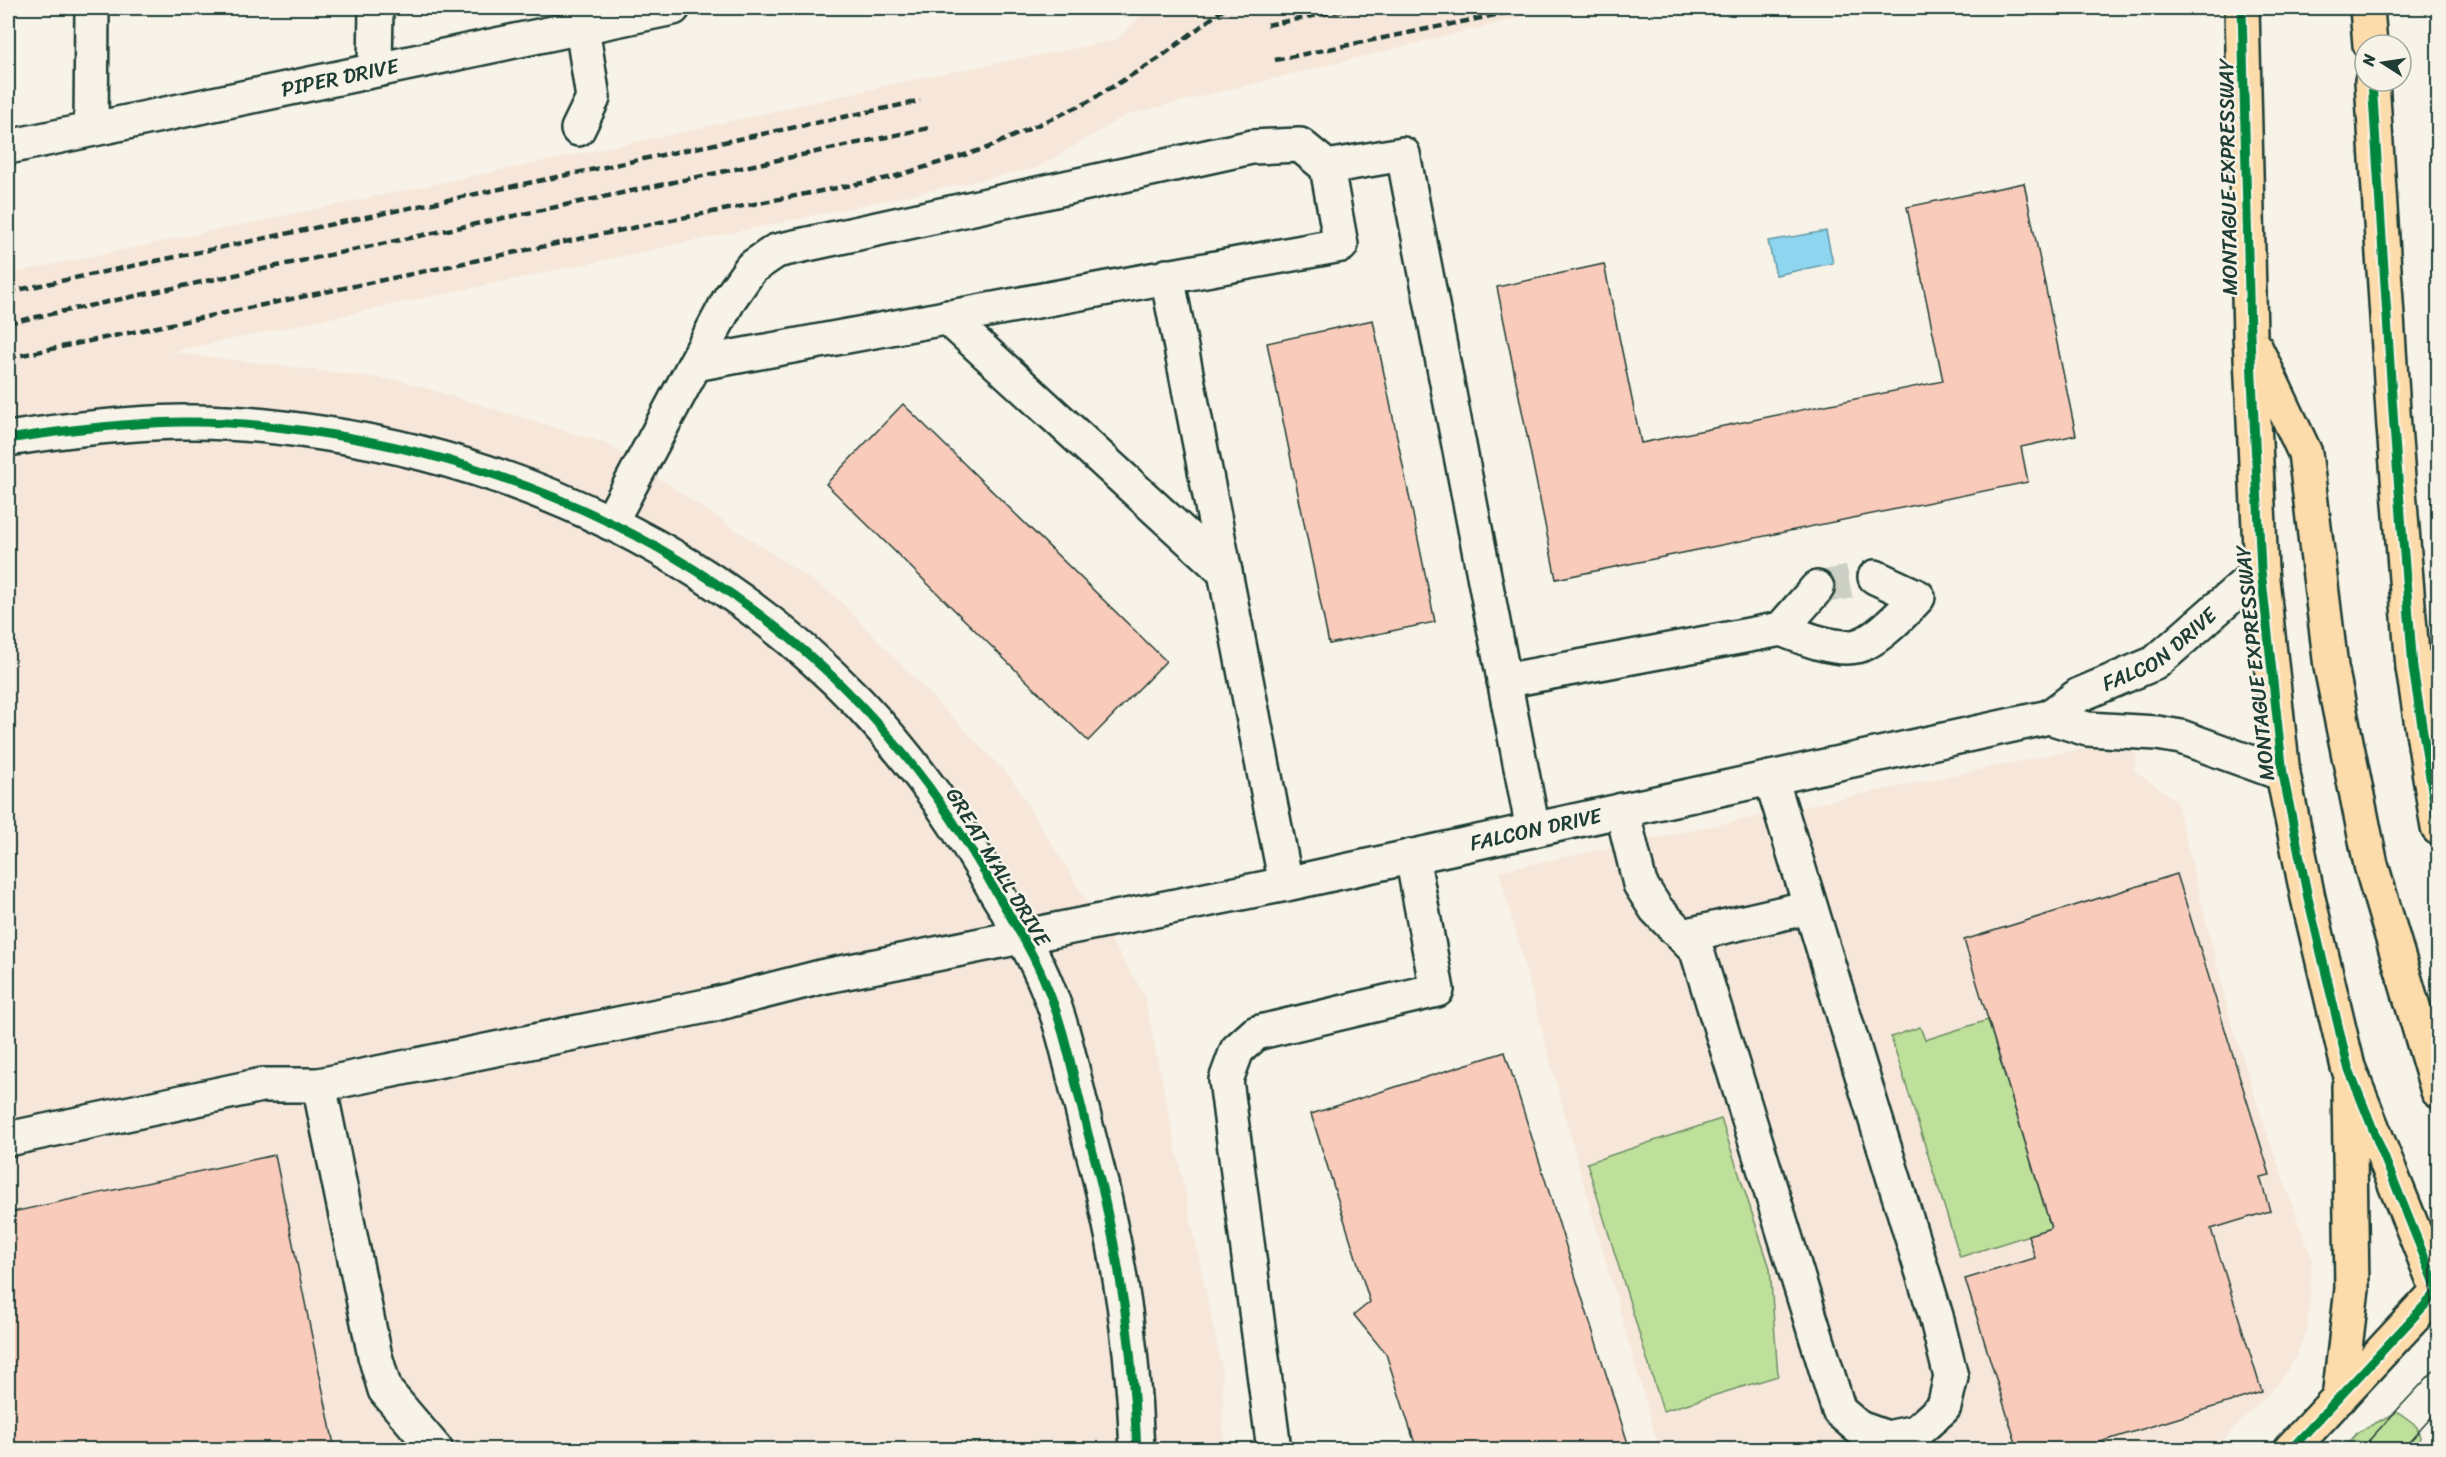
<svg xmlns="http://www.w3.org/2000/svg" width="2446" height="1457" viewBox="0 0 2446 1457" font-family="Sriracha,sans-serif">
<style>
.built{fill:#f7e7da}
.green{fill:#bee09a;stroke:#6e8e67;stroke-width:1.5}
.water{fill:#8ed5f0;stroke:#6298a5;stroke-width:1.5}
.building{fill:#f8cbbb;stroke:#1f3d34;stroke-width:1.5}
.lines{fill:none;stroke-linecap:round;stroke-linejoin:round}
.minor-tunnel{stroke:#cccfc4;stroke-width:33;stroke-dasharray:33 16;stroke-linecap:butt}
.minor-casing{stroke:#1f3d34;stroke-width:38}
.major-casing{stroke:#1f3d34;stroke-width:38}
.highway-casing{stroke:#1f3d34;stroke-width:38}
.minor{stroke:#f7f3e8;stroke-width:33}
.major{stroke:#fddcac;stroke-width:33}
.highway{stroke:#fddcac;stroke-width:33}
.tram{stroke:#1f3d34;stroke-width:1.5}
.rail{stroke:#1f3d34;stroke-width:4.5;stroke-dasharray:9 4.5;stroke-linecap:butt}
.cycleway-casing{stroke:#f7f3e8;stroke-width:13}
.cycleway{stroke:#00873e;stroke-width:9}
.labels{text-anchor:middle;stroke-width:5;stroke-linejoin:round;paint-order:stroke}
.street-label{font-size:21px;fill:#1f3d34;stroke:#f7f3e8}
</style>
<rect width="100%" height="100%" fill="#f7f3e8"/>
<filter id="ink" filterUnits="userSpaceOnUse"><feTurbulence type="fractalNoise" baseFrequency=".0167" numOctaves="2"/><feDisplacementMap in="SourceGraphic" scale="12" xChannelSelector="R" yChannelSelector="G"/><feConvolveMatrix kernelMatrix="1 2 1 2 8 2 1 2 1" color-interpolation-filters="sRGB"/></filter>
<g filter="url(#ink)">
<!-- built -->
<path class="built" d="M1162,8h376l1,5 -413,102 -89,53 -866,184 231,29 204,62 228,152 178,184 132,215 78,375 2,80h-1216v-1175l679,-143 233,-53 197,-38 24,-25z
M2095,747l43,6 -5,17 43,30 53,214 35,111 48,134 -4,68 -13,31 -17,26 -64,65h-555l-80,-282 -80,-296 540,-114z"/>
<!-- green -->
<path class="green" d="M1988,1020l63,208 -91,29 -69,-220 29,-10 5,13z
M1721,1119l49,149 8,108 -115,35 -76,-248z
M2397,1412l20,15 5,17 -4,5h-75l15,-17z"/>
<!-- water -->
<path class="water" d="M1826,231l7,32 -57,12 -8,-34z"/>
<!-- building -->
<path class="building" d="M2024,183l52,252 -55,12 7,35 -472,97 -59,-292 107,-23 37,179 302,-62 -36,-174z
M1373,320l62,302 -106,22 -62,-301z
M903,404l263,257 -78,80 -262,-257z
M2177,874l93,301 -10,2 10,34 -59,18 51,163 -187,58h-57l-53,-171 70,-21 -7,-23 23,-7 -87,-288z
M1505,1052l125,398h-213l-31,-96 -32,-39 16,-13 -59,-188z
M275,1155l60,295h-327v-237z"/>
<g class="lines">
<!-- minor-tunnel -->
<path class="minor-tunnel" d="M1817,588l58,-11"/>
<defs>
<g id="minor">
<path d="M375,68l1,-60"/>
<path d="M91,128l1,-120"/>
<path d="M578,129l15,-31 -11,-71v-19"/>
<path id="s1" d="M8,147l665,-139"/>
<path d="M1167,276l119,608"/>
<path d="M947,317l278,255"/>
<path d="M695,364l646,-119 -14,-78 76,-13 130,676"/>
<path d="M8,439c57,-9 116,-16 174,-17 46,-1 93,4 139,11 202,30 396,122 538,270 54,57 96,116 134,184 19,32 40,65 54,100 17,40 25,84 36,126 7,31 17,62 23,93 18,80 28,162 31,244"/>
<path d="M610,523l120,-225 21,-30 25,-17 476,-104 48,-2 27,22"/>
<path d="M1781,629l36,-41"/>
<path d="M1504,681l277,-52c20,8 53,22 76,17 20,-5 47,-34 61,-49l-43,-20"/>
<path d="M2049,717l38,12 70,4 24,4 102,37"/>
<path d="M1622,810l18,74 16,25 41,42 142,460 20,17 28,10 29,-6 28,-25 7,-30 -15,-61 -165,-538"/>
<path d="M1683,936l127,-29"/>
<path d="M319,1085l56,271 10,34 51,60"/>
<path id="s2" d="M8,1139l254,-54h57l392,-80 110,-28 465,-93 763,-167 30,-22 76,-32 106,-93"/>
<path d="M1274,1450l-48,-370 11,-30 19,-17 181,-43 -25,-134"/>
</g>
<path id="major" d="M2290,1450l148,-159"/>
<path id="highway" d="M2242,8l8,327 11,235 22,204 25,124 40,169 90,224
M2367,8l3,37
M2372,81l22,346 19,241 25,160
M2256,349l49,104 26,214 40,198 67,226
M2434,723l4,-58
M2339,1398l13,-109 -3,-203"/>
</defs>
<!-- minor casing -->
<use href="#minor" class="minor-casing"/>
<!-- major casing -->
<use href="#major" class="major-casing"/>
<!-- highway casing -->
<use href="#highway" class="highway-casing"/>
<!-- minor -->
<use href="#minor" class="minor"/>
<!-- major -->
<use href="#major" class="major"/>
<!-- highway -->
<use href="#highway" class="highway"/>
<!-- tram -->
<path class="tram" d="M2360,1450l78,-84
M2402,1450l36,-40"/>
<!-- rail -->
<path class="rail" d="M1267,25l88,-17
M1275,60l255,-52
M8,292l912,-191
M8,323l921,-195
M8,358l653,-136 232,-45 94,-29 99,-45 72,-44 67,-51"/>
<defs>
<path id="cycleway" d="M2242,8l8,327 11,235 22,204 25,124 40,169 90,224
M2372,81l22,346 19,241 25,160
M8,439c57,-9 116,-16 174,-17 46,-1 93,4 139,11 202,30 396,122 538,270 54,57 96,116 134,184 19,32 40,65 54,100 17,40 25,84 36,126 7,31 17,62 23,93 18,80 28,162 31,244
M2290,1450l148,-159"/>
</defs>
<!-- cycleway casing -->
<use href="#cycleway" class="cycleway-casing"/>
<!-- cycleway -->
<use href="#cycleway" class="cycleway"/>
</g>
</g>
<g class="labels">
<!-- street labels -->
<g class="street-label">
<text dy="7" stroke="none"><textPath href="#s1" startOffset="339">PIPER DRIVE</textPath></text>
<text transform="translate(2228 177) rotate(-91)" y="7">MONTAGUE EXPRESSWAY</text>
<text dy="7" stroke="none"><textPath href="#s2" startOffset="2216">FALCON DRIVE</textPath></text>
<text transform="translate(2255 663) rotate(-96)" y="7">MONTAGUE EXPRESSWAY</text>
<text dy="7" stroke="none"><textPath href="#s2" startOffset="1560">FALCON DRIVE</textPath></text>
<text transform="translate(998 867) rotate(59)" y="7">GREAT MALL DRIVE</text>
</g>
</g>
<!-- margin -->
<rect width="2446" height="1457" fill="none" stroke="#f7f3e8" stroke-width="30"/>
<rect x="15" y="15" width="2416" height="1427" fill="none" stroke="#1f3d34" stroke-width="2" filter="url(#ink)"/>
<!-- north arrow -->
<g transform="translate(2383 63) rotate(282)"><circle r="28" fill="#f7f3e8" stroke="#a1aaa0" stroke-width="1.5"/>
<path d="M0-4.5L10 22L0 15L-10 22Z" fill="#1f3d34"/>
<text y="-9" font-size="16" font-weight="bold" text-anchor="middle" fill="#1f3d34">N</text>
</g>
</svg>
